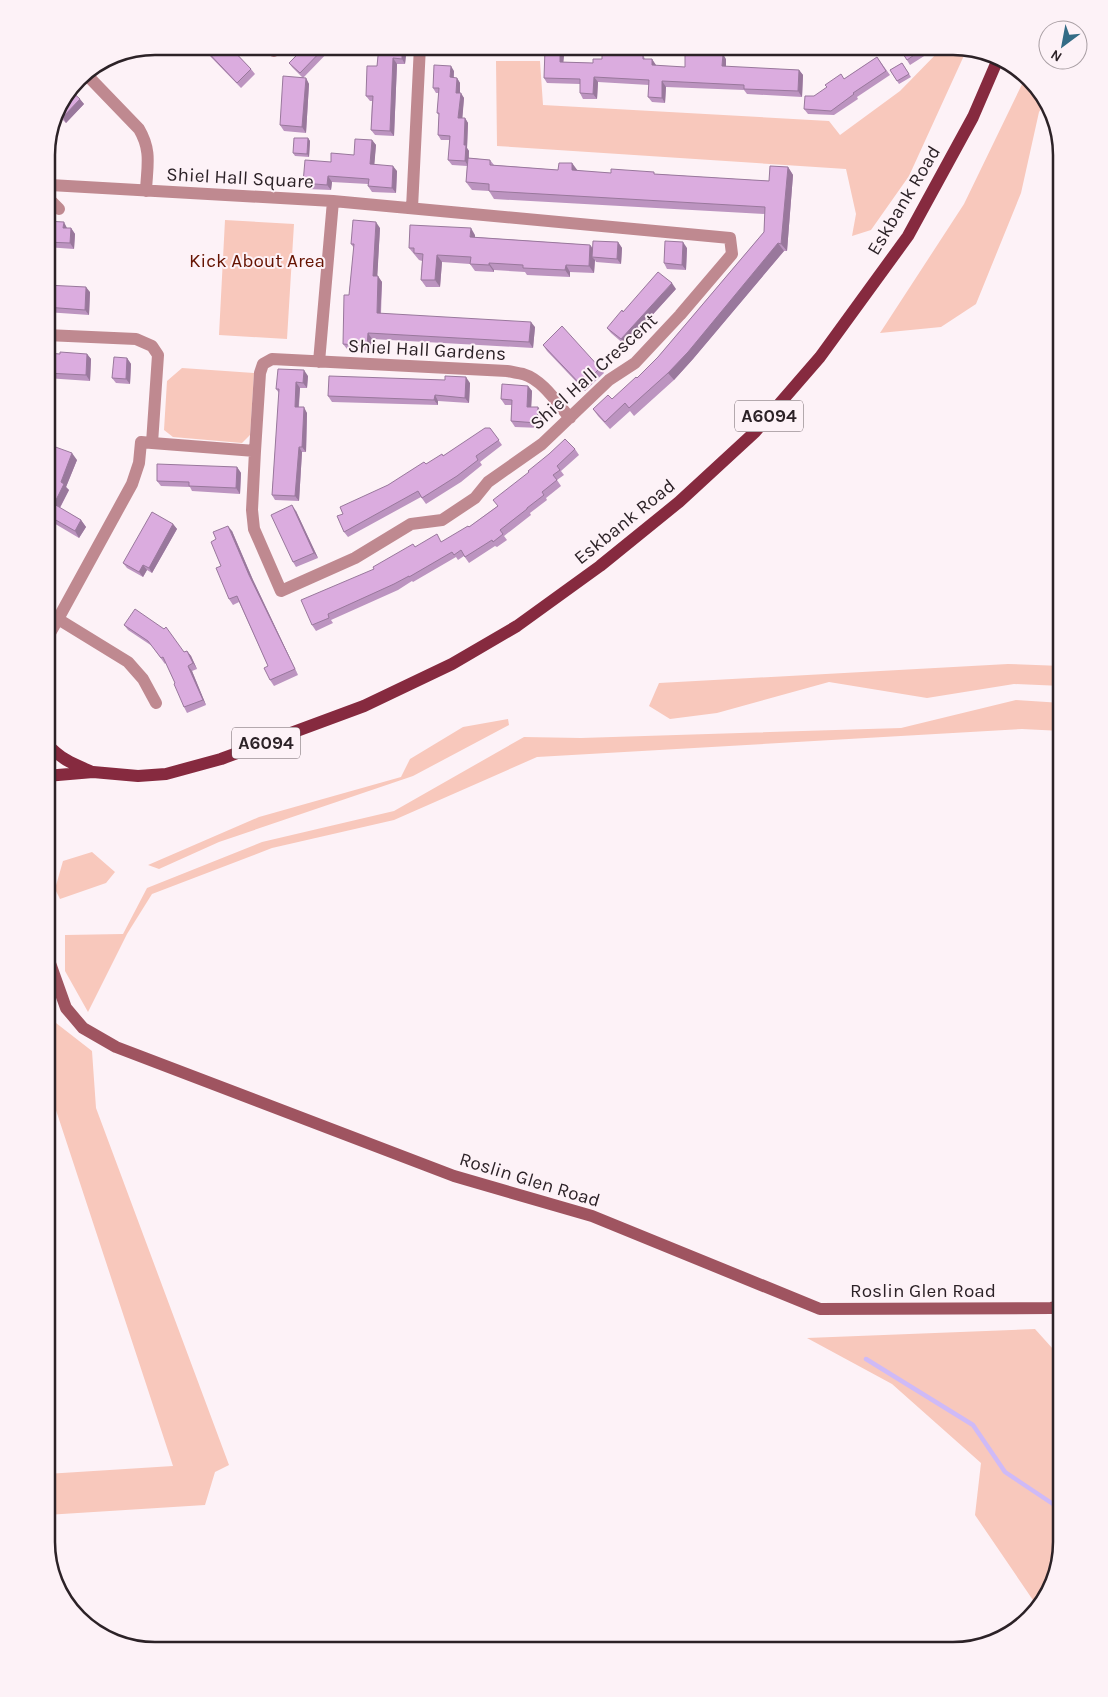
<svg xmlns="http://www.w3.org/2000/svg" width="1108" height="1697" viewBox="0 0 1108 1697" font-family="Karla,sans-serif">
<style>
.green{fill:#f8c8bc}
.lines{fill:none;stroke-linecap:round;stroke-linejoin:round}
.stream{stroke:#cfbaf7;stroke-width:4.5}
.minor{stroke:#bf8990;stroke-width:12}
.tertiary{stroke:#bf8990;stroke-width:12}
.secondary{stroke:#9f5460;stroke-width:12}
.primary{stroke:#862a3f;stroke-width:12}
.wall{fill:#bc94c0}
.shaded-wall{fill:#99789c}
.building{fill:#dbacdf;stroke:#99789c}
.labels{text-anchor:middle;stroke-width:4;stroke-linejoin:round;paint-order:stroke}
.shield{fill:#fdf2f7;stroke:#6b6065;stroke-width:1}
.shield-label{font-size:18px;font-weight:bold;fill:#2c2227}
.street-label{font-size:19px;fill:#2c2227;stroke:#fdf2f7}
.park-label{font-size:19px;fill:#651301;stroke:#fdf2f7}
.rim{fill:none;stroke:#2c2227;stroke-width:2.5}
</style>
<rect width="100%" height="100%" fill="#fdf2f7"/>
<!-- green -->
<path class="green" d="M943,47h18l6,2 -58,127 -38,54 -19,6 4,-22 -10,-45 -349,-23 -1,-85h44l3,44 286,16 11,14 60,-44z
M1025,78l21,23 -7,11 -18,81 -45,111 -35,23 -61,6 84,-129z
M225,220l69,4 -7,115 -68,-4z
M182,368l72,5 -4,62 -8,8 -69,-6 -9,-7 3,-49z
M1008,664l54,2v20l-48,-2 -87,14 -98,-16 -112,31 -47,6 -21,-13 10,-23z
M1016,700l46,3v28l-40,-2 -485,28 -143,63 -122,28 -120,46 -25,40 -39,78 -23,-41v-36l58,-1 24,-46 115,-46 132,-31 130,-74 57,1 320,-10z
M508,719l1,6 -96,51 -194,66 -60,27 -11,-4 111,-48 142,-40 9,-18 53,-32z
M92,852l23,20 -9,11 -46,16 -5,-10 8,-28z
M47,1016l45,35 4,57 133,357 -14,7 -10,33 -159,10v-41l127,-8 -120,-365z
M1035,1329l27,30v183l-15,55 -10,9 -62,-91 6,-52 -89,-79 -85,-46z"/>
<g class="lines">
<!-- stream -->
<path class="stream" d="M866,1359l107,66 32,47 48,32 9,10"/>
<!-- minor -->
<path class="minor" d="M269,46l5,5 6,-5
M85,73l54,56c13,22 8,37 7,62
M50,185l283,16 397,37 2,16 -52,61 -45,48 -26,17 -67,64 -54,38 -13,16 -33,22 -31,4 -56,34 -74,33 -27,-62 -2,-19 3,-59
M46,196l13,13
M412,208l8,-162
M46,335l90,4 16,7 6,9 -6,88 103,8 5,-78 3,-9 9,-5 235,12c5,1 11,2 16,3 20,6 34,29 47,44
M319,362l14,-161
M152,443l-11,-1 -2,21 -7,21 -74,135 70,43 15,17 13,24"/>
<!-- tertiary -->
<path class="tertiary" d="M46,640l12,-21 -12,-6"/>
<!-- secondary -->
<path class="secondary" d="M46,952l20,56 17,20 33,19 338,129 138,40 228,93 231,-1 11,-2"/>
<!-- primary -->
<path class="primary" d="M46,743c15,16 25,20 44,28
M46,776l47,-4 45,4 28,-2 55,-15 143,-53 88,-42 65,-38 83,-60 79,-64 76,-70 65,-75 88,-121 65,-119 25,-58"/>
</g>
<!-- wall -->
<path class="wall" d="M193,46h36l22,23 4,5 -14,14 -36,-37 -3,4z
M302,46h32l-31,32 -11,-11 -3,-4 8,-9 -1,-2z
M379,46h28l-2,18h-8l-3,72 -19,-1 -4,-5 1,-29h-2l-4,-5 11,-30z
M738,46h13l-1,4z
M898,46h31l3,5 -22,14z
M560,50l4,5 -1,7 30,1 9,-4 41,-4 2,4h7l4,7 29,1 41,-8v8l73,3 4,5 -1,22 -55,-3 -3,-4 -78,-3 -1,16 -13,-1 -4,-5 1,-12 -51,-3 -1,17h-14l-3,-6v-9l-33,-1 -3,-5z
M877,57l13,18 -33,22 1,2 -24,16 -26,-1 -4,-5 10,-13 30,-17z
M902,63l9,14 -12,7 -9,-14z
M454,71v7h3l3,5v10l4,5 -2,20h3l3,5 -1,25 2,3v7l21,2 4,5 64,5 14,-7 5,8 34,2 44,1 114,7 19,-14 5,8 -6,76h-3l-91,108 -19,21 -40,36 -4,-5 -20,18 -12,-13 -5,-7 19,-10 25,-21 21,-21 106,-125 1,-18 -271,-15 -5,-8 -17,-1 -6,-8 1,-16 -15,-1 -4,-5 2,-20h-9l-3,-5 1,-20 -2,-2 2,-20h-3l-3,-5z
M306,78l3,6 -3,49 -22,-2 -4,-6z
M70,90l14,14 -18,19 -11,-11z
M308,138l2,3 -1,16 -14,-1 -2,-3z
M372,140l4,5 -2,19 23,7 -1,22 -24,-1 -4,-6v-2l-36,-2 -1,8 -24,-1 -4,-6 28,-21 23,-7z
M46,221l21,7h4l4,6 -1,15 -28,-2z
M380,228l-3,48 5,6 -1,32 154,13 -2,21 -161,-9 -1,12 -24,-2 -4,-5 6,-49 5,-47 -3,-4z
M475,235v2l115,8 3,3 25,-6 4,6 -1,16 -25,-2 -1,-2 -1,13 -24,-1v5l-43,-2 -2,-3 -31,-2v2l-19,-1 -5,-7 -28,-2 -2,25h-14l-5,-7 1,-19 -3,-1 -10,-12z
M687,248l-1,22 -19,-1 -3,-6z
M46,285l44,7 -1,23 -43,-3z
M676,289l-51,56 -14,-12 -4,-5 16,-16z
M543,345l57,23 4,5 -19,18 -38,-40z
M46,353l14,1h27l4,5 -1,22 -44,-3z
M127,358l4,6 -1,20 -14,-1 -4,-5z
M308,376l-1,12h-7l-1,19 8,6 -1,39h-4l-3,49 -24,-1 -3,-5 7,-102 -3,-4z
M470,383l-1,20 -31,-2v4l-106,-3 -4,-6z
M528,386l4,5 -1,16 11,6 -1,15 -26,-1 -4,-6 1,-16h-7l-4,-6z
M490,428l12,17 -22,17 2,3 -21,17 -35,22 -5,-7 -73,40 -4,-5 -1,-18 45,-29 38,-21 17,-8z
M575,449l4,6 -18,16 3,4 -7,5 4,6 -15,12 1,2 -17,13 1,2 -27,21 3,4 -10,7 -2,-1 -26,17 -5,-7 -6,4 -2,-3 -43,25 -1,-1 -14,9 -67,30 2,3 -17,8 -4,-6 62,-56 41,-22 27,-5 27,-15z
M46,453l31,7 -11,27 3,3 -9,18 21,12 5,7 -7,11 -27,-16 -6,10z
M237,467l4,6 -1,21 -48,-3 -2,-4 -29,-1 -4,-5z
M296,511l22,47 -22,9 -3,-5z
M173,524l4,5 -25,44 -5,-3 -4,7 -16,-9 -4,-5z
M232,531l21,49 45,95 -24,11 -4,-6 -2,-14 -29,-64 -6,3 -4,-6z
M124,625l60,27 3,-1 4,5 6,13 -5,2 14,34 -19,8 -3,-6 -9,-24 -9,-20 -1,1 -13,-18 -24,-16z"/>
<!-- shaded-wall -->
<path class="shaded-wall" d="M402,46h5l-2,18 -3,-5z
M560,50l4,5 -1,12 -3,-5z
M723,54l3,5v13l-4,-6z
M112,55l-11,12 -2,-3z
M393,58l4,6 -3,72 -4,-5z
M652,59l4,6v6l-4,-6z
M451,66l3,5 -1,12 -3,-6z
M799,70l4,5 -1,22 -4,-6z
M594,77l4,5 -1,17 -4,-5z
M306,78l3,6 -3,49 -4,-6z
M457,78l3,5v15l-4,-5z
M662,81l4,6 -1,16 -3,-5z
M461,93l3,5 -2,25 -4,-5z
M80,99l4,5 -18,19 -3,-6z
M465,118l3,5 -1,25 2,3 -1,15 -3,-5 -1,-16z
M308,138l2,3 -1,16 -2,-3z
M372,140l4,5 -2,24 -4,-5z
M572,163l6,8 -6,-1z
M393,166l4,5 -1,22 -4,-5z
M788,167l5,8 -6,76 -6,-7z
M328,176l4,6 -1,8 -4,-5z
M64,222l3,6h-4z
M376,222l4,6 -3,54 -4,-6z
M71,228l4,6 -1,15 -4,-6z
M471,228l4,7v9l-5,-7z
M618,242l4,6 -1,16 -4,-5z
M683,242l4,6 -1,22 -4,-5z
M778,243l6,8 -91,108 -19,21 -6,-7z
M590,245l5,7 -3,5 3,3 -1,13 -5,-7z
M437,255l5,7 -2,25 -5,-7z
M489,263l5,7v2l-5,-7z
M566,265l4,7v5l-5,-7z
M378,276l4,6 -2,37 -3,-6z
M672,283l4,6 -51,56 -4,-6z
M86,287l4,5 -1,23 -4,-5z
M531,322l4,5 -2,21 -4,-6z
M368,333l4,6 -1,12 -4,-5z
M87,354l4,5 -1,22 -4,-6z
M127,358l4,6 -1,20 -4,-5z
M304,370l4,6 -1,12 -4,-5z
M466,377l4,6 -1,20 -4,-5z
M296,382l4,6 -2,24 -3,-5z
M528,386l4,5 -1,21 -4,-5z
M435,395l3,6v4l-4,-5z
M304,407l3,6 -1,39 -4,-5z
M538,407l4,6 -1,15 -4,-5z
M299,447l3,5 -3,49 -4,-5z
M72,453l5,7 -11,27 3,3 -11,21 -4,-7 7,-22z
M237,467l4,6 -1,21 -4,-6z
M292,505l4,6 22,47 -4,-5z
M47,515l5,7 -6,10v-15z
M81,520l5,7 -7,11 -4,-7z
M173,524l4,5 -25,44 -3,-5z
M228,526l4,5 21,49 45,95 -3,-6 -46,-94z
M143,565l4,5 -4,7 -4,-5z
M187,651l4,5 6,13 -4,-6z
M188,666l4,5 14,34 -3,-5z"/>
<!-- building -->
<path class="building" d="M195,46h6l-3,3z
M202,46h27l22,23 -14,14z
M302,46h24l-26,27 -11,-10 9,-9 -2,-2z
M379,46h23v13l-9,-1 -3,73 -19,-1 2,-34h-7l1,-30h10z
M898,46h29l-20,14z
M545,49l15,1v12l33,1v-4h9v-6l41,2v4h9v6l33,2v-15l38,2 -1,12 77,4 -1,21 -54,-2v-4l-82,-4v17l-14,-1 1,-17 -55,-3 -1,17 -13,-1v-14l-36,-1z
M877,57l9,14 -33,22 1,1 -23,17 -27,-2 1,-13h9l13,-9 -2,-2 16,-11 3,5z
M902,63l7,11 -12,7 -7,-11z
M434,65l17,1 -1,11 7,1 -1,15h5l-3,25h7l-1,27h2l-1,16 -17,-1 2,-24 -12,-1 1,-22h-2l2,-25h-6z
M283,76l23,2 -4,49 -22,-2z
M70,90l10,9 -17,18 -7,-6z
M294,138h14l-1,16 -14,-1z
M355,139l17,1 -2,24 23,2 -1,22 -24,-2 1,-7 -41,-3 -1,9 -24,-2 2,-23 26,2v-9l23,2z
M468,158l22,2v5l68,5 1,-7h13v7l39,3v-4l43,3v2l115,7 1,-15 18,1 -7,77 -3,-1 -90,109 -20,21 -39,35 -4,-5 -20,19 -12,-13 15,-14 4,4 24,-22 1,1 21,-21 106,-125 1,-25 -276,-16v-7l-23,-2z
M353,220l23,2 -3,54h5l-1,37 154,9 -2,20 -161,-9 -1,13 -24,-2 1,-49h5l5,-51h-3z
M46,221l18,1 -1,6h8l-1,15 -24,-1z
M410,225l61,3 -1,9 120,8 -1,21 -23,-1 -1,5 -42,-2v-3l-34,-2v2l-19,-1 1,-7 -34,-2 -2,25h-14l2,-26 -9,-1v-5h-5z
M593,241l25,1 -1,17 -25,-2z
M665,241l18,1 -1,23 -18,-2z
M658,272l14,11 -51,56 -14,-11 15,-18 1,2z
M46,285l40,2 -1,23 -39,-3z
M562,326l38,42 -18,18 -39,-41z
M60,352l27,2 -1,21 -40,-2v-20l14,1z
M114,357l13,1 -1,21 -14,-1z
M278,369l26,1 -1,13 -7,-1 -1,25h9l-2,40h-3l-4,49 -23,-1 7,-106h-3z
M329,376l116,4v-4l21,1 -1,21 -30,-3 -1,5 -106,-4z
M502,384l26,2 -1,21h11l-1,16 -26,-2 1,-21 -11,-1z
M485,428h5l9,12 -23,16 2,4 -21,16 -35,22 -4,-7 -74,41 -7,-16 6,-2 -3,-7 48,-22 36,-23 2,2 16,-10 1,2z
M565,439l10,10 -18,17 3,4 -7,5 4,5 -15,12 2,3 -17,13v1l-27,21 3,4 -10,8 -1,-2 -27,17 -4,-7 -7,5 -2,-3 -43,25v-1l-15,8 -66,30 1,4 -17,7 -11,-25 73,-31 -1,-2 40,-23 2,3 22,-13 4,8 27,-16 1,1 29,-21 -5,-6 36,-28 -1,-1 21,-17z
M50,445l22,8 -11,29 3,2 -10,20 27,16 -6,11 -28,-16 -1,2v-64z
M157,464l80,3 -1,21 -47,-2v-4l-32,-1z
M292,505l22,48 -21,9 -22,-47z
M152,512l21,12 -24,44 -6,-3 -4,7 -16,-9z
M228,526l21,49 46,94 -25,11 -6,-12 4,-2 -28,-63 -3,-7 -8,3 -13,-31 5,-2 -10,-24 5,-3 -3,-7z
M135,609l29,20 2,-2 18,25 3,-1 6,12 -5,3 15,34 -19,7 -10,-23 1,-1 -12,-26 -2,1 -13,-17 -24,-16z"/>
<g class="labels">
<!-- shield labels -->
<g class="shield">
<rect x="735" y="400.5" width="68" height="31" rx="4"/>
<rect x="232" y="727.5" width="68" height="31" rx="4"/>
</g>
<g class="shield-label">
<text x="769" y="422">A6094</text>
<text x="266" y="749">A6094</text>
</g>
<!-- street labels -->
<g class="street-label">
<text transform="translate(240 177) rotate(3)" y="7">Shiel Hall Square</text>
<text transform="translate(903 200) rotate(-59)" y="7">Eskbank Road</text>
<text transform="translate(427 349) rotate(3)" y="7">Shiel Hall Gardens</text>
<text transform="translate(593 371) rotate(-42)" y="7">Shiel Hall Crescent</text>
<text transform="translate(624 521) rotate(-39)" y="7">Eskbank Road</text>
<text transform="translate(530 1179) rotate(17)" y="7">Roslin Glen Road</text>
<text x="923" y="1297">Roslin Glen Road</text>
</g>
<!-- park labels -->
<g class="park-label">
<text x="257" y="267">Kick About Area</text>
</g>
</g>
<!-- crop -->
<path d="M0 0H1108V1697H0ZM155 55H953A100 100 0 0 1 1053 155V1542A100 100 0 0 1 953 1642H155A100 100 0 0 1 55 1542V155A100 100 0 0 1 155 55Z" fill="#fdf2f7" fill-rule="evenodd"/>
<path class="rim" d="M155 55H953A100 100 0 0 1 1053 155V1542A100 100 0 0 1 953 1642H155A100 100 0 0 1 55 1542V155A100 100 0 0 1 155 55Z"/>
<!-- north arrow -->
<g transform="translate(1063 45) rotate(212)"><circle r="24" fill="#fdf2f7" stroke="#a99fa4"/>
<path d="M0-4L9 19L0 12L-9 19Z" fill="#346c86"/>
<text y="-8" font-size="14" font-weight="bold" text-anchor="middle" fill="#2c2227">N</text>
</g>
</svg>
